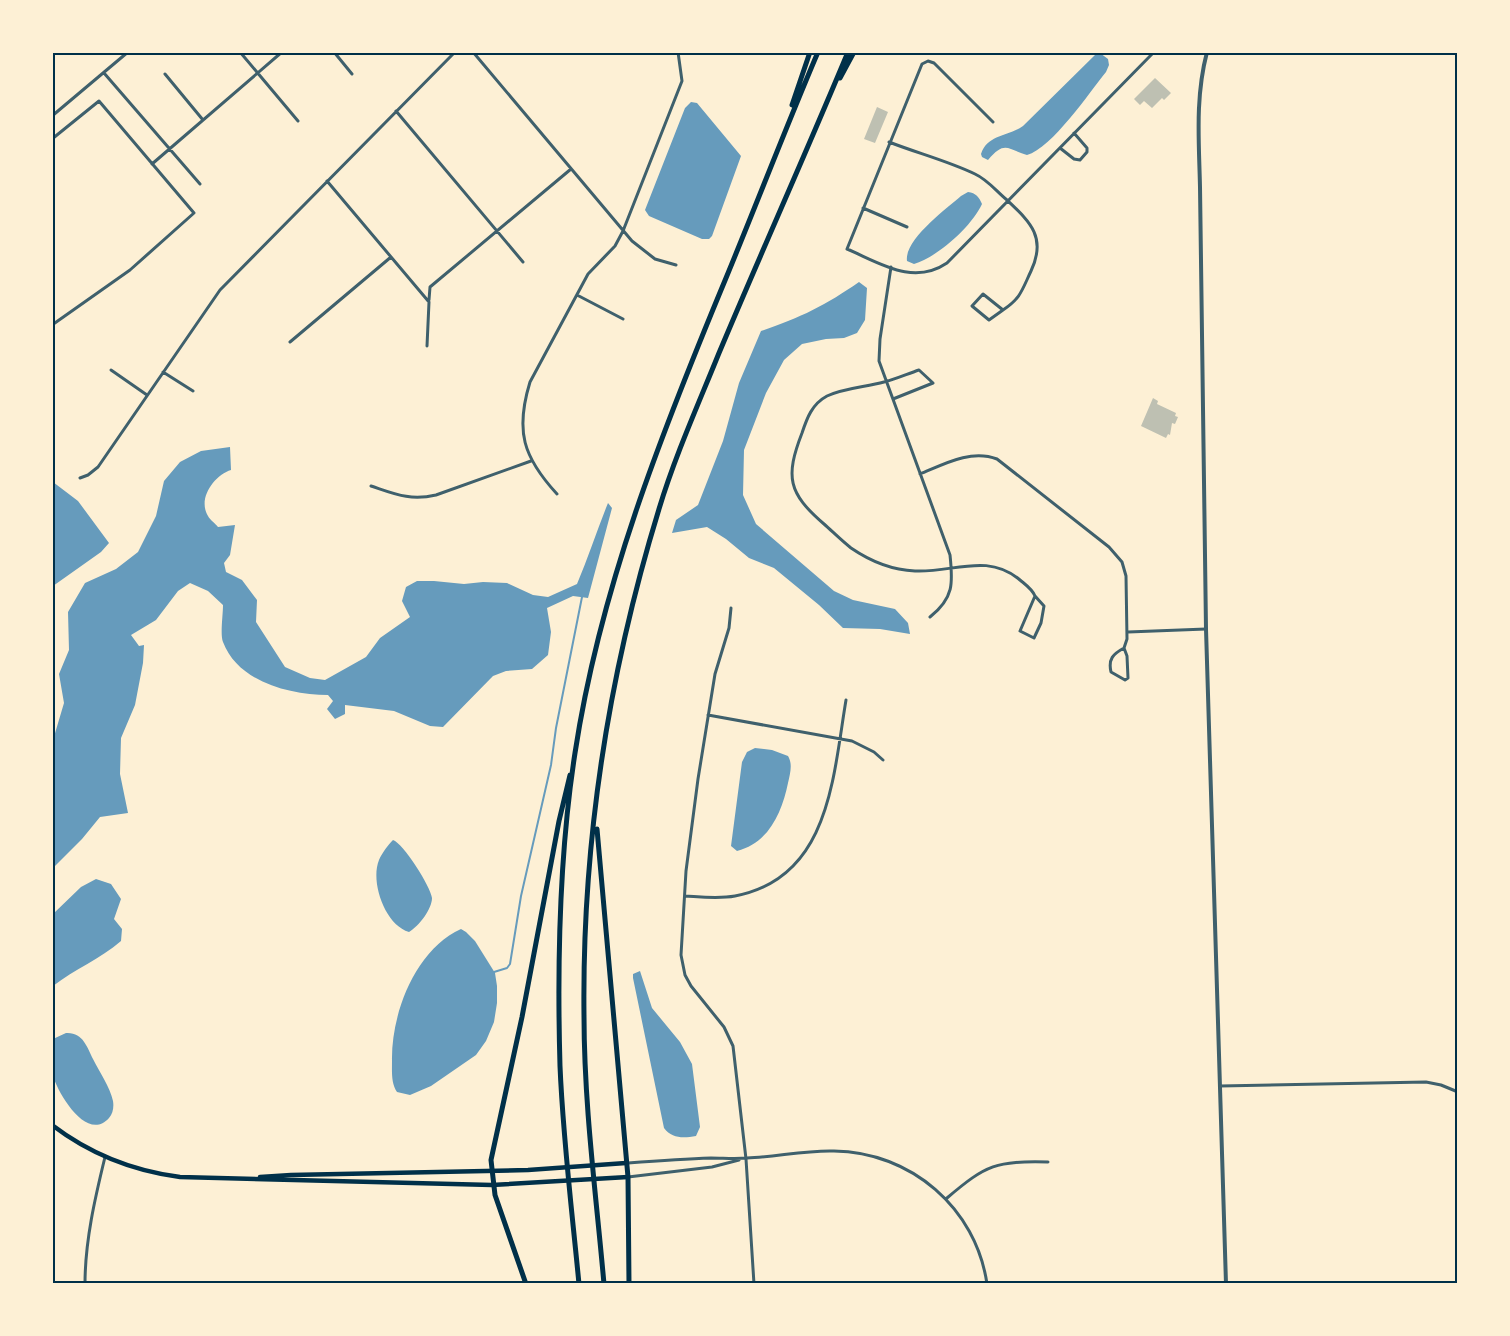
<svg xmlns="http://www.w3.org/2000/svg" width="1510" height="1336" viewBox="0 0 1510 1336" font-family="Rubik,sans-serif">
<style>
.water{fill:#669bbc}
.lines{fill:none;stroke-linecap:round;stroke-linejoin:round}
.stream{stroke:#669bbc;stroke-width:2}
.building{fill:#bec0b2}
.minor{stroke:#3f606c;stroke-width:3}
.tertiary{stroke:#3f606c;stroke-width:4}
.secondary{stroke:#003049;stroke-width:4.5}
.motorway{stroke:#003049;stroke-width:5}
.neatline{fill:none;stroke:#003049;stroke-width:2}
</style>
<rect width="100%" height="100%" fill="#fdf0d5"/>
<!-- water -->
<path class="water" d="M1100,53l8,6 1,6 -3,7c-17,21 -54,76 -79,83 -20,-6 -22,-15 -39,5l-6,-3 -1,-3c7,-20 27,-17 42,-28l72,-71z
M691,102l6,1 44,53 -29,80 -3,3h-7l-53,-23 -4,-6 40,-102z
M968,192c8,1 11,5 14,12 -10,22 -44,53 -68,60l-7,-3c-3,-21 39,-52 54,-65z
M859,282l8,6 -2,32 -8,13 -13,5 -18,1 -24,5 -18,16 -18,33 -22,57 -1,45 13,29 78,67 19,9 42,9 13,14 2,11 -30,-5 -37,-1 -24,-23 -45,-37 -25,-10 -23,-19 -19,-12 -35,6 4,-13 22,-15 25,-64 16,-58 22,-52c39,-13 65,-26 98,-49z
M230,447l1,23c-16,5 -34,28 -23,46 2,4 7,7 10,11l17,-2 -5,30 -6,8 2,9 16,8 15,20 -1,22 29,45 25,11 15,2 41,-23 14,-19 30,-21 -8,-16 4,-14 11,-6h17l30,3 19,-2 24,1 26,12 15,2 29,-13c11,-26 20,-54 31,-81l4,5 -24,90 -15,-2 -26,12 4,24 -3,23 -16,14 -26,2 -13,5 -50,51 -13,-1 -36,-15 -49,-6v9l-10,5 -8,-10 6,-8 -5,-6c-38,0 -90,-13 -105,-53 -3,-7 0,-27 0,-37l-15,-14 -18,-8 -12,8 -22,29 -25,15 8,11 5,-1 -1,18 -8,42 -14,33 -1,36 8,39 -28,4 -18,22 -29,29v-128l11,-37 -5,-29 10,-24 -1,-38 17,-29 31,-14 22,-17 18,-36 8,-35 16,-19 21,-11z
M53,482l25,19 31,42 -8,9 -48,34z
M755,748l17,2 16,6c5,8 2,18 0,27 -6,29 -19,60 -51,68l-6,-5 11,-84 5,-10z
M393,840c10,3 38,47 39,58 0,11 -13,28 -23,34 -24,-7 -39,-50 -30,-72 3,-7 9,-15 14,-20z
M96,879l15,5 10,15 -7,20 8,10 -1,12c-21,18 -46,28 -68,45v-72l28,-27z
M461,929l5,3 9,9 20,32 2,13v17l-3,19 -8,19 -10,14 -45,31 -21,9 -13,-3c-6,-9 -5,-20 -5,-31 -1,-47 23,-111 69,-132z
M640,971l12,37 28,34 12,22 8,63 -4,9c-12,2 -24,3 -32,-8l-31,-150v-4z
M66,1033c17,-1 21,14 27,26 7,14 17,28 20,42 1,6 0,13 -4,17 -22,25 -51,-25 -56,-42 -3,-11 -1,-26 0,-37z"/>
<g class="lines">
<!-- stream -->
<path class="stream" d="M494,972l13,-4 3,-4 11,-68 30,-131 5,-37 26,-131"/>
</g>
<!-- building -->
<path class="building" d="M1155,78l16,15 -7,7 -2,-2 -10,10 -8,-7 -4,4 -6,-6z
M877,107l11,5 -13,31 -11,-4z
M1153,398l5,3 -1,3 19,9 -1,3 3,1 -3,7 -3,-1 -2,12 -2,-1 -2,4 -25,-12z"/>
<g class="lines">
<!-- minor -->
<path class="minor" d="M240,52l58,69
M334,52l18,22
M473,52l159,189 23,18 21,6
M104,73l96,111
M165,74l38,46
M396,111l127,151
M52,116l76,-64
M993,122l-59,-59 -6,-2 -6,3 -75,185c33,14 66,37 100,14l207,-211
M52,139l47,-38 95,112 -64,57 -78,55
M889,142c28,11 59,19 86,32 13,6 21,17 32,26 23,22 40,37 24,71 -9,19 -10,27 -28,39l-20,-16 -11,12 17,14 14,-10
M1060,148l14,11 6,1 7,-8v-4l-13,-15
M152,164l130,-112
M327,181l102,121 -2,44
M863,208l44,19
M891,267l-11,72 -1,22 71,194c3,28 4,43 -20,62
M577,295l46,24
M429,300l1,-13 141,-118
M290,342l101,-85
M111,370l36,25
M163,372l30,19
M893,399l40,-16 -14,-13c-12,4 -23,9 -35,12 -18,5 -40,6 -57,14 -15,8 -20,22 -25,37 -17,44 -14,60 22,91 9,8 18,17 27,24 19,13 41,22 64,23 38,2 72,-19 105,9 6,5 12,9 15,16l-15,35 14,7 7,-15 3,-17 -9,-10
M920,474c24,-10 51,-25 77,-15l112,88 13,15 4,14 1,63 -3,9c-11,6 -16,11 -13,24l14,8 3,-2 -1,-22 -3,-8
M80,478l8,-3 10,-8 122,-177 235,-238
M371,486c24,8 39,15 65,9l95,-34
M557,494c-34,-37 -42,-63 -27,-112l58,-108 27,-28 8,-15 59,-150 -4,-29
M731,608l-2,20 -14,46 -17,105 -12,92 -5,84 4,20 6,11 33,41 9,19 13,113 8,125
M1128,632l78,-3
M708,715l144,26 22,11 9,8
M685,896c17,1 34,3 50,0 95,-18 98,-119 111,-196
M1220,1086l206,-4 15,3 17,7
M628,1163c27,-2 55,-4 83,-5 12,0 24,1 36,0 29,-1 58,-8 87,-7 77,1 142,57 153,133
M628,1177l84,-10 27,-7
M947,1198c40,-34 49,-37 101,-36
M85,1284c0,-43 10,-86 20,-127"/>
<!-- tertiary -->
<path class="tertiary" d="M1207,52c-12,46 -8,89 -7,135l6,442 20,655"/>
<!-- secondary -->
<path class="secondary" d="M52,1125c38,29 81,46 128,52l312,8 136,-8
M260,1177l31,-2 237,-5 98,-7"/>
<!-- motorway -->
<path class="motorway" d="M840,78l14,-26
M792,105l18,-53
M597,829l31,348 1,107
M526,1284l-31,-89 -4,-35 31,-143 37,-196 11,-46
M579,1284c-7,-73 -16,-145 -19,-218 -3,-104 -1,-210 15,-313 25,-165 87,-321 151,-475 31,-75 60,-151 92,-226
M604,1284c-8,-90 -20,-179 -20,-269 -2,-171 25,-343 75,-506 16,-53 39,-104 60,-156 42,-100 87,-200 129,-301"/>
</g>
<!-- border -->
<rect width="1510" height="1336" fill="none" stroke="#fdf0d5" stroke-width="108"/>
<rect x="54" y="54" width="1402" height="1228" class="neatline"/>
</svg>
